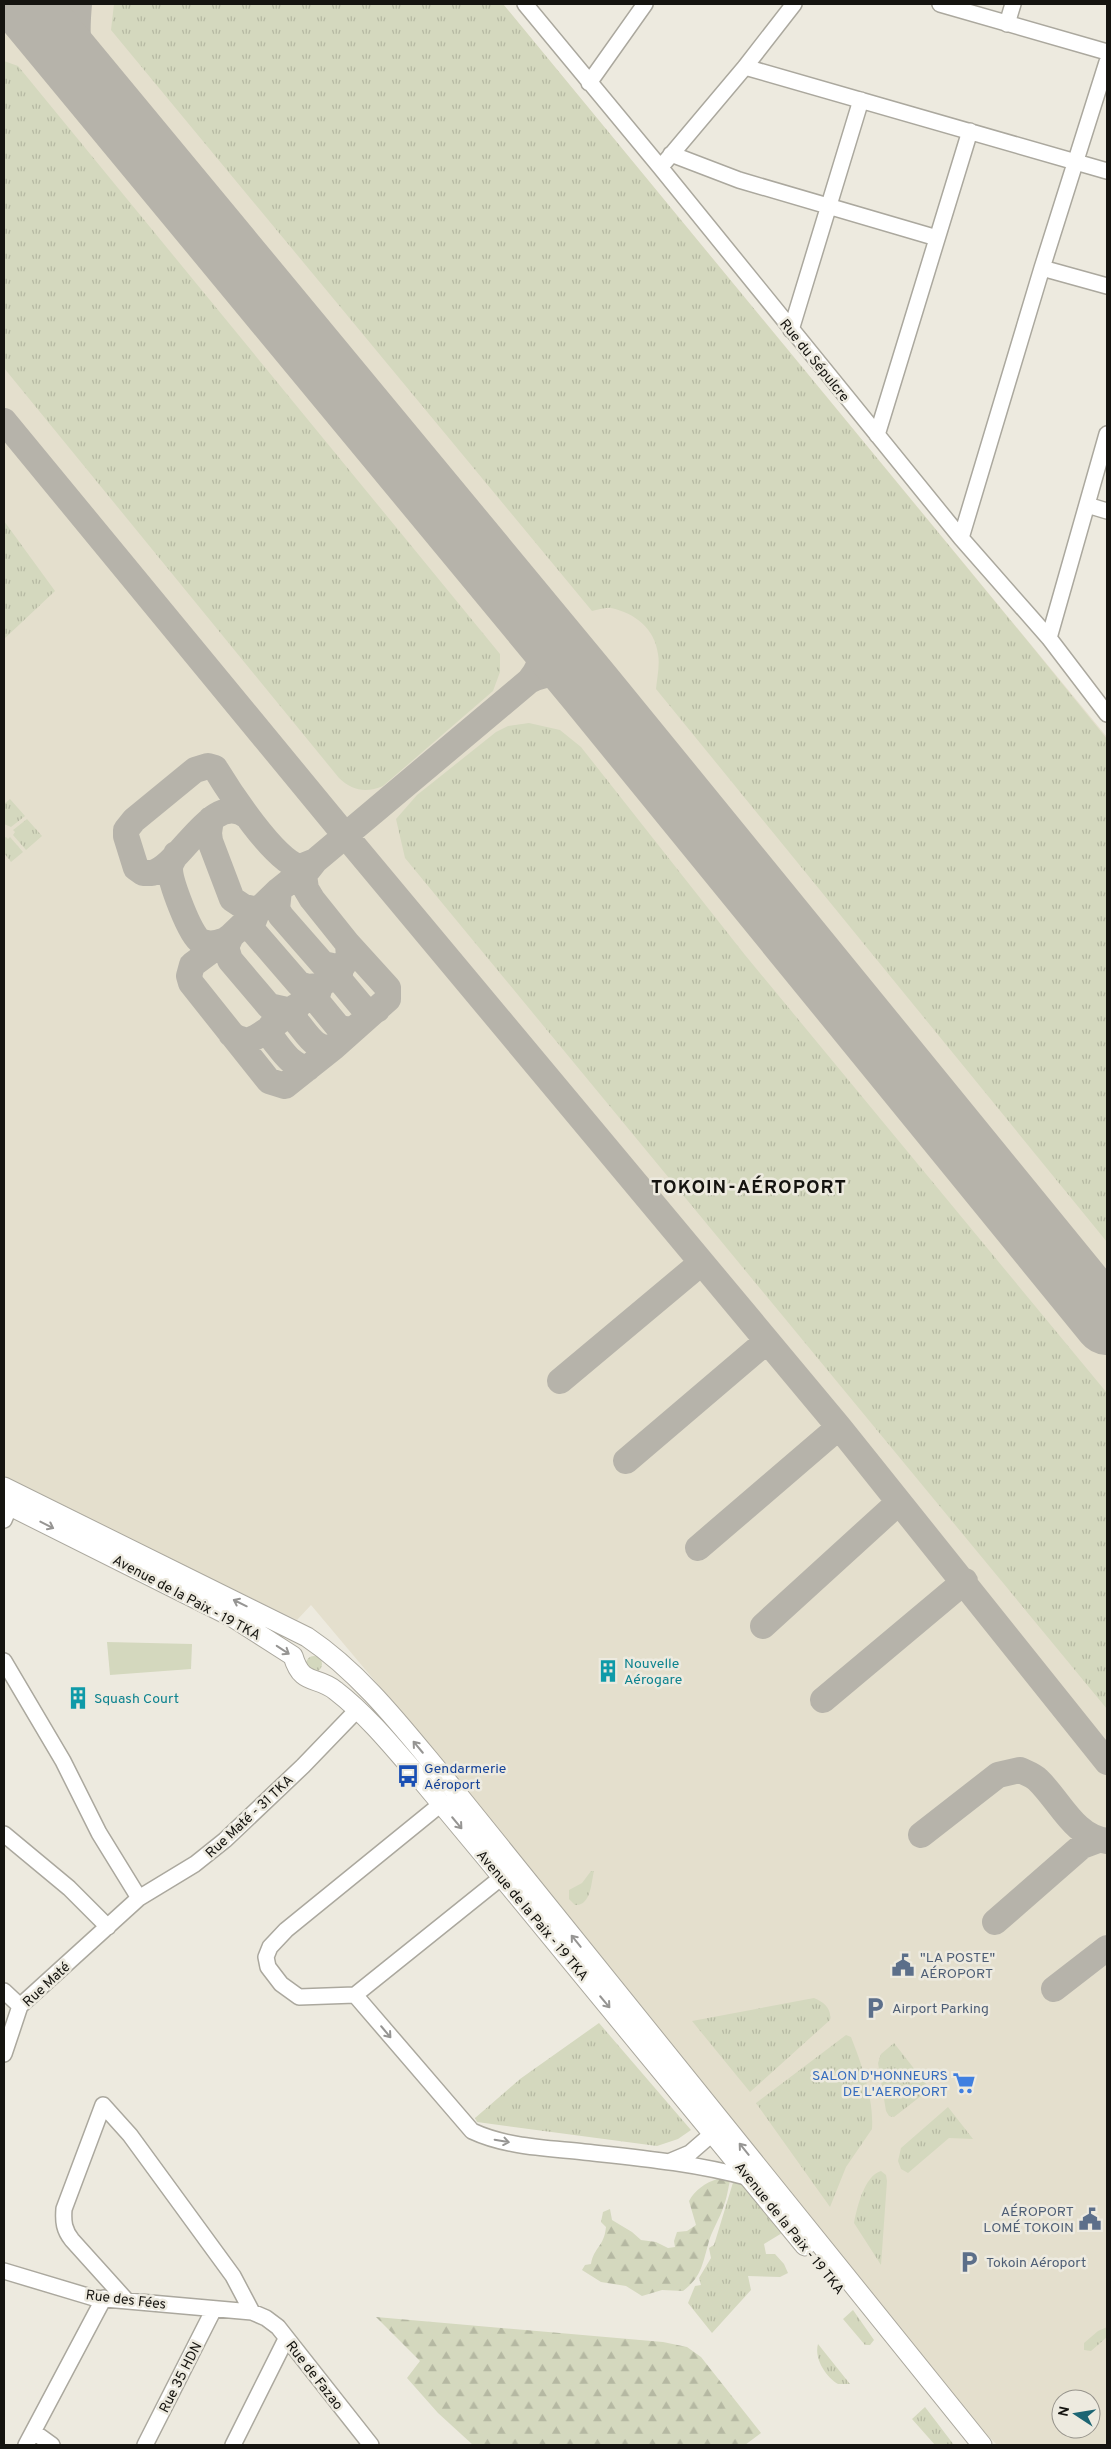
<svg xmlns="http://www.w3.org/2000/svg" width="1111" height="2449" viewBox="0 0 1111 2449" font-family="Overpass,sans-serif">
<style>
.built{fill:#e4dfcd;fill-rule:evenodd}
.grass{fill:url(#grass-tufts)}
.forest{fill:url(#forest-firs)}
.pitch{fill:#d4d8be}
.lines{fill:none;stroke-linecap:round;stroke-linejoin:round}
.taxiway{stroke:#b6b3aa;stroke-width:26}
.runway{stroke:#b6b3aa;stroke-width:66}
.minor-casing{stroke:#aba89e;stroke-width:18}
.major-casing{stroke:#aba89e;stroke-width:21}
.minor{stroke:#fff;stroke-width:15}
.major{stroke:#fff;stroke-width:19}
.oneway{stroke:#969593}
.labels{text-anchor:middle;stroke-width:5;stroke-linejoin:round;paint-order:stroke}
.street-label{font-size:14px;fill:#151410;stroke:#edeadf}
.culture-label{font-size:14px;fill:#0d838f;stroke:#edeadf;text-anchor:start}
.transit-label{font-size:14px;fill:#164399;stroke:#edeadf;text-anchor:start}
.service-label{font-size:14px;fill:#4e5e75;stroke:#edeadf;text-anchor:start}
.shop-label{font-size:14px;fill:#366cbe;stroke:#edeadf;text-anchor:end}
.district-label{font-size:19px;font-weight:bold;letter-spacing:1px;fill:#151410;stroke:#edeadf}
</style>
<defs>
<pattern id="grass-tufts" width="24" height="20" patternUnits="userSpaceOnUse" patternTransform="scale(1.25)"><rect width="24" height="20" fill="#d4d8be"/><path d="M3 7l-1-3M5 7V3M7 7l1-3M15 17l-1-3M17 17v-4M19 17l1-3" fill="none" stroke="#b5b8a2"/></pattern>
<pattern id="forest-firs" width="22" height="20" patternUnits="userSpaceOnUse" patternTransform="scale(1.25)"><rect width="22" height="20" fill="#d4d8be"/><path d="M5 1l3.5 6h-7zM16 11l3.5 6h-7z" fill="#b5b8a2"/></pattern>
</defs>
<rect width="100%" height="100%" fill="#edeadf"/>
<!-- built -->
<path class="built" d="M4,4h499l604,733v1708h-110l-20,-20 -313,-386 -210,-264 -143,-170 -14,15 -293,-142zM1061,2399h30v30h-30z"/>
<!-- grass -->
<path class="grass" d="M114,4h389l527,640 77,95v503l-451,-553c1,-11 4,-24 2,-35 -3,-25 -23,-41 -47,-46 -5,-1 -13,2 -19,3l-481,-581z
M4,61l14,5 482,588v18l-7,19 -110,95c-16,7 -31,5 -44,-8l-335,-410z
M4,521l51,70 -51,48z
M529,723l31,7 21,17 164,208 362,438v316l-702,-851 -9,-39 21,-24 79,-63 12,-6z
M10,799l15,17 -14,11 -7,-3v-20z
M27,819l15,17 -16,14 -13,-15 2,-3 -2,-2z
M6,837l2,2 2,-2 13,15 -12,10 -7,-9v-15z
M306 1664a8 8 0 1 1 16 0a8 8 0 1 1-16 0Z
M591,1871h3c-3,12 -3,35 -19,34l-6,-6v-9l13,-7z
M814,1998c10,4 18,11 16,22l-80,72 -58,-71z
M599,2023l92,107 -13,9 -21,7 -180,-24 -2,-4 45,-39z
M846,2035l5,2c11,28 23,62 21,92l-26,38 -16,40 -74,-104z
M894,2043l36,46 -36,28 -5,-1 -3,-5 -8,-48 3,-9z
M948,2107l25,32 -24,-1 -41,35 -7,-4 -3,-8 3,-13z
M881,2171l5,4 1,6 -6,84 -27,-42c3,-15 10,-47 27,-52z
M735,2176l52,54 -23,14 2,10h9l9,10 4,9 -8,4 -32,-1 3,14 -39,43 -24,-30 7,-17 6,-1 -2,-7 12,-20 -2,-10 5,-3z
M853,2310l21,30 -4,5h-5l-22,-26z
M1107,2327v10l-16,14 -7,-1v-7l14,-12z
M818,2344l32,40h-12c-13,-8 -24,-26 -20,-40z
M925,2407l29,38h-19l-23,-26z"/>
<!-- forest -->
<path class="forest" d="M715,2172l17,3c-4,10 -4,20 -8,30 -4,14 -13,26 -16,40 -6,21 -7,32 -25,46l-21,-1 -20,6 -16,-10 -25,-4 -19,-12 3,-5 6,-1c3,-17 13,-17 15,-37l-5,-5 2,-10 7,-3 2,11 20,12 9,8 15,2 12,6 7,-1 -1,-6 3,-9 10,-1 9,-6 -7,-24c6,-11 16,-18 28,-22z
M376,2317l287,25 24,5 14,10 60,76 -16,12h-272l-35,-32 -31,-35 13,-17z"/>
<!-- pitch -->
<path class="pitch" d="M107,1642l85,2 -1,25 -81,6z"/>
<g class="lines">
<!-- taxiway -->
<path class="taxiway" d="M79,4c-4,44 -1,57 22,94
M4,8l18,7 21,12
M4,421l341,414 494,592 268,335
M539,628c7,19 4,37 -10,53 23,-12 41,-8 61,7
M247,816c-35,-26 -65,49 -95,57h-9l-7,-5 -10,-32v-6l8,-10 61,-50 13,-4 7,2c14,23 60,94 85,99l15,-6 -11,14 2,14 6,10 36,45 40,44v11l-54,48 -49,39 -16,-5 -78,-98 -2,-7 3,-11 39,-29 48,-46 36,-29 214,-180
M211,819l-2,14 1,8 22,58 12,8 14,3 -6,15 2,7 45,52 8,3 13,-1
M176,854c-2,5 -6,9 -6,15 0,12 20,66 30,72 8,4 15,3 23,0
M279,890l-2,19 4,7 42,48 18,4 -2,11
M231,936l-5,11 4,13 39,46 22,5
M331,976l8,3 25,30 13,1
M320,986l-4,14 23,28 14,2
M295,1007v13c12,13 20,32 39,27
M271,1026v11c11,13 20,30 37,31
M231,1034c5,4 10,7 18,6 20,-5 73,-57 92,-72l8,-11 -1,-13
M560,1381l141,-118
M626,1461l141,-120
M698,1548l141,-121
M763,1626l136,-124
M823,1700l142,-119
M921,1835l77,-60 22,-5c6,3 13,5 18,10 22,21 36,57 69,61
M995,1922l87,-76 16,-6
M1054,1989l53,-41"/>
<!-- runway -->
<path class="runway" d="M24,4l566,684 517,634"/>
<defs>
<path id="minor" d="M525,4l135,163 301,371 88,100 58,76
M940,4l167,48
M1007,24l6,-20
M745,67l362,104
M589,83l56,-79
M671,154l68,26 198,58
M665,162l80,-95 49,-63
M1042,268l65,18
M791,330l70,-230
M877,435l93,-304
M1087,505l20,6
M961,538l81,-270 65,-206
M1049,638l58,-204
M4,1520l6,-14
M4,1661l59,100 36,72 40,65
M441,1804l-155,126 -16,17 -4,10 2,10 13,17 18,13 56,-2 147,-118
M4,1834l65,54 39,39
M4,1991l16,15
M355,1995l117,136c34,16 75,17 112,21 56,6 111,11 166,26
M4,2054l16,-48 119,-108 56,-34 30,-24 78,-74 54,-56
M671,2161l19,-8 23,-20
M4,2271l90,27 158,14 14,6 12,9 93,118
M127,2301l-55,-61c-8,-10 -9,-18 -8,-31l39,-104 27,30 103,141 19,36
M34,2432l18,13
M26,2445l78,-147
M145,2445l69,-136
M233,2445l53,-106"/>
<path id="major" d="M4,1487l303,150c58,39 101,98 145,150l530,658
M4,1503l228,114 61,39c9,31 24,19 43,35 31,24 57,56 82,85 130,156 259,313 387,470"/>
</defs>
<!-- minor casing -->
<use href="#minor" class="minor-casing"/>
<!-- major casing -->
<use href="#major" class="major-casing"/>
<!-- minor -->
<use href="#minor" class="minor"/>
<!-- major -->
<use href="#major" class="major"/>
</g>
<!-- one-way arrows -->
<defs><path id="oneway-shaft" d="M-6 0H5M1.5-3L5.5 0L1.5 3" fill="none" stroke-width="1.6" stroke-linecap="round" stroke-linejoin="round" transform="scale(1.25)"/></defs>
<g class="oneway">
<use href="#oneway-shaft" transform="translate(47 1525) rotate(27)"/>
<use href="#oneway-shaft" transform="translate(240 1603) rotate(-154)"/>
<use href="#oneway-shaft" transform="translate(283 1650) rotate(33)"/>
<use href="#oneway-shaft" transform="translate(418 1747) rotate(-130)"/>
<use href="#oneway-shaft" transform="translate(457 1823) rotate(50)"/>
<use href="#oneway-shaft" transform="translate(576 1941) rotate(-129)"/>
<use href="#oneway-shaft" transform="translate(605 2002) rotate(50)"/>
<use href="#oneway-shaft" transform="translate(386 2032) rotate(50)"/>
<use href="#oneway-shaft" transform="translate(502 2141) rotate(10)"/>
<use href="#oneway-shaft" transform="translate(744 2149) rotate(-129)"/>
</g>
<!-- icons -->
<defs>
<symbol id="building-bare" viewBox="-9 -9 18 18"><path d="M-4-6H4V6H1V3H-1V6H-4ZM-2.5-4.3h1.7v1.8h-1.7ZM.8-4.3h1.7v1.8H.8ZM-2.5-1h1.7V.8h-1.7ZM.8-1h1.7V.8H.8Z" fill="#0f9aa8" stroke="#edeadf" stroke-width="2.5" paint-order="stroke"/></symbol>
<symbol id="bus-bare" viewBox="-9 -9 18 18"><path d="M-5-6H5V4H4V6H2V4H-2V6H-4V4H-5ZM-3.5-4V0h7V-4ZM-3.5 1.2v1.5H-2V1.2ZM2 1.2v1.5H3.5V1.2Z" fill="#1a4fb4" stroke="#edeadf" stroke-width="2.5" paint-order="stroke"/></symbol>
<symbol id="civic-bare" viewBox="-9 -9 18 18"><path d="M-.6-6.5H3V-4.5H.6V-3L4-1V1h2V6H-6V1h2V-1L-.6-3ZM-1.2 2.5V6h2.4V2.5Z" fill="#5c6f8a" stroke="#edeadf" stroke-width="2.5" paint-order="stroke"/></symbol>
<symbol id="parking-bare" viewBox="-9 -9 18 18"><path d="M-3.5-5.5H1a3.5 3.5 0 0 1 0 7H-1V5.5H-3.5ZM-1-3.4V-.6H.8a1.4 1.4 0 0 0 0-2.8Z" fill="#5c6f8a" stroke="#edeadf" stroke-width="2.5" paint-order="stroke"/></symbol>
<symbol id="supermarket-bare" viewBox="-9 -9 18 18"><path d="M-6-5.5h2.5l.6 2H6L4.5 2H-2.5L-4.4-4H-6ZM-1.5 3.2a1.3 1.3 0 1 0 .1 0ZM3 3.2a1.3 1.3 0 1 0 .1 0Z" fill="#3f7fe0" stroke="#edeadf" stroke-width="2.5" paint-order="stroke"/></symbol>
</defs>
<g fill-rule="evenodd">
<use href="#building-bare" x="592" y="1655" width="32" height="32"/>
<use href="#building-bare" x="62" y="1682" width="32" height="32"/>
<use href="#bus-bare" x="392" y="1760" width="32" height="32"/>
<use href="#civic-bare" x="887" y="1949" width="32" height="32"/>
<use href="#parking-bare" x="859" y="1992" width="32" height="32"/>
<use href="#supermarket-bare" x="948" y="2067" width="32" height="32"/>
<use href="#civic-bare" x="1074" y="2203" width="32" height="32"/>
<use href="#parking-bare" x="953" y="2246" width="32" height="32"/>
</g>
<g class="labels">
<!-- street labels -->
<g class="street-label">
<text transform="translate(815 360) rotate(51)" y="5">Rue du Sépulcre</text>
<text transform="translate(187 1597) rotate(28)" y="5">Avenue de la Paix - 19 TKA</text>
<text transform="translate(249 1816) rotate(-43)" y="5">Rue Maté - 31 TKA</text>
<text transform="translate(533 1915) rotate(50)" y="5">Avenue de la Paix - 19 TKA</text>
<text transform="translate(46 1984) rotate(-43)" y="5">Rue Maté</text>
<text transform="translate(790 2228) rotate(51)" y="5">Avenue de la Paix - 19 TKA</text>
<text transform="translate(126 2299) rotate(7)" y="5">Rue des Fées</text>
<text transform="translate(315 2375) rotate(52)" y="5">Rue de Fazao</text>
<text transform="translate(180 2377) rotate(-63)" y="5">Rue 35 HDN</text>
</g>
<!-- culture labels -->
<g class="culture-label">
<text x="624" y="1668">Nouvelle<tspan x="624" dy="16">Aérogare</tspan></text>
<text x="94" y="1703">Squash Court</text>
</g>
<!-- transit labels -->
<g class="transit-label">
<text x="424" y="1773">Gendarmerie<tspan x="424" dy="16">Aéroport</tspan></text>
</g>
<!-- service labels -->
<g class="service-label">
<text x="920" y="1962">"LA POSTE"<tspan x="920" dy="16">AÉROPORT</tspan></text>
<text x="892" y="2013">Airport Parking</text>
<text x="1074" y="2216" text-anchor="end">AÉROPORT<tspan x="1074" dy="16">LOMÉ TOKOIN</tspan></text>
<text x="986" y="2267">Tokoin Aéroport</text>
</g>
<!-- shop labels -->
<g class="shop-label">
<text x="948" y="2080">SALON D'HONNEURS<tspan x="948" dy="16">DE L'AEROPORT</tspan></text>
</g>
<!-- district labels -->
<g class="district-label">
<text x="749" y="1193">TOKOIN-AÉROPORT</text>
</g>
</g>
<!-- border -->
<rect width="1111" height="2449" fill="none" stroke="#151410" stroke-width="10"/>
<!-- north arrow -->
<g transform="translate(1076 2414) rotate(282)"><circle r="24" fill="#edeadf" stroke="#97948c"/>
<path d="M0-4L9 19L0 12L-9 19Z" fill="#1c6573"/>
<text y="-8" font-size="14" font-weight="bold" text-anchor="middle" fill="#151410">N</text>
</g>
</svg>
